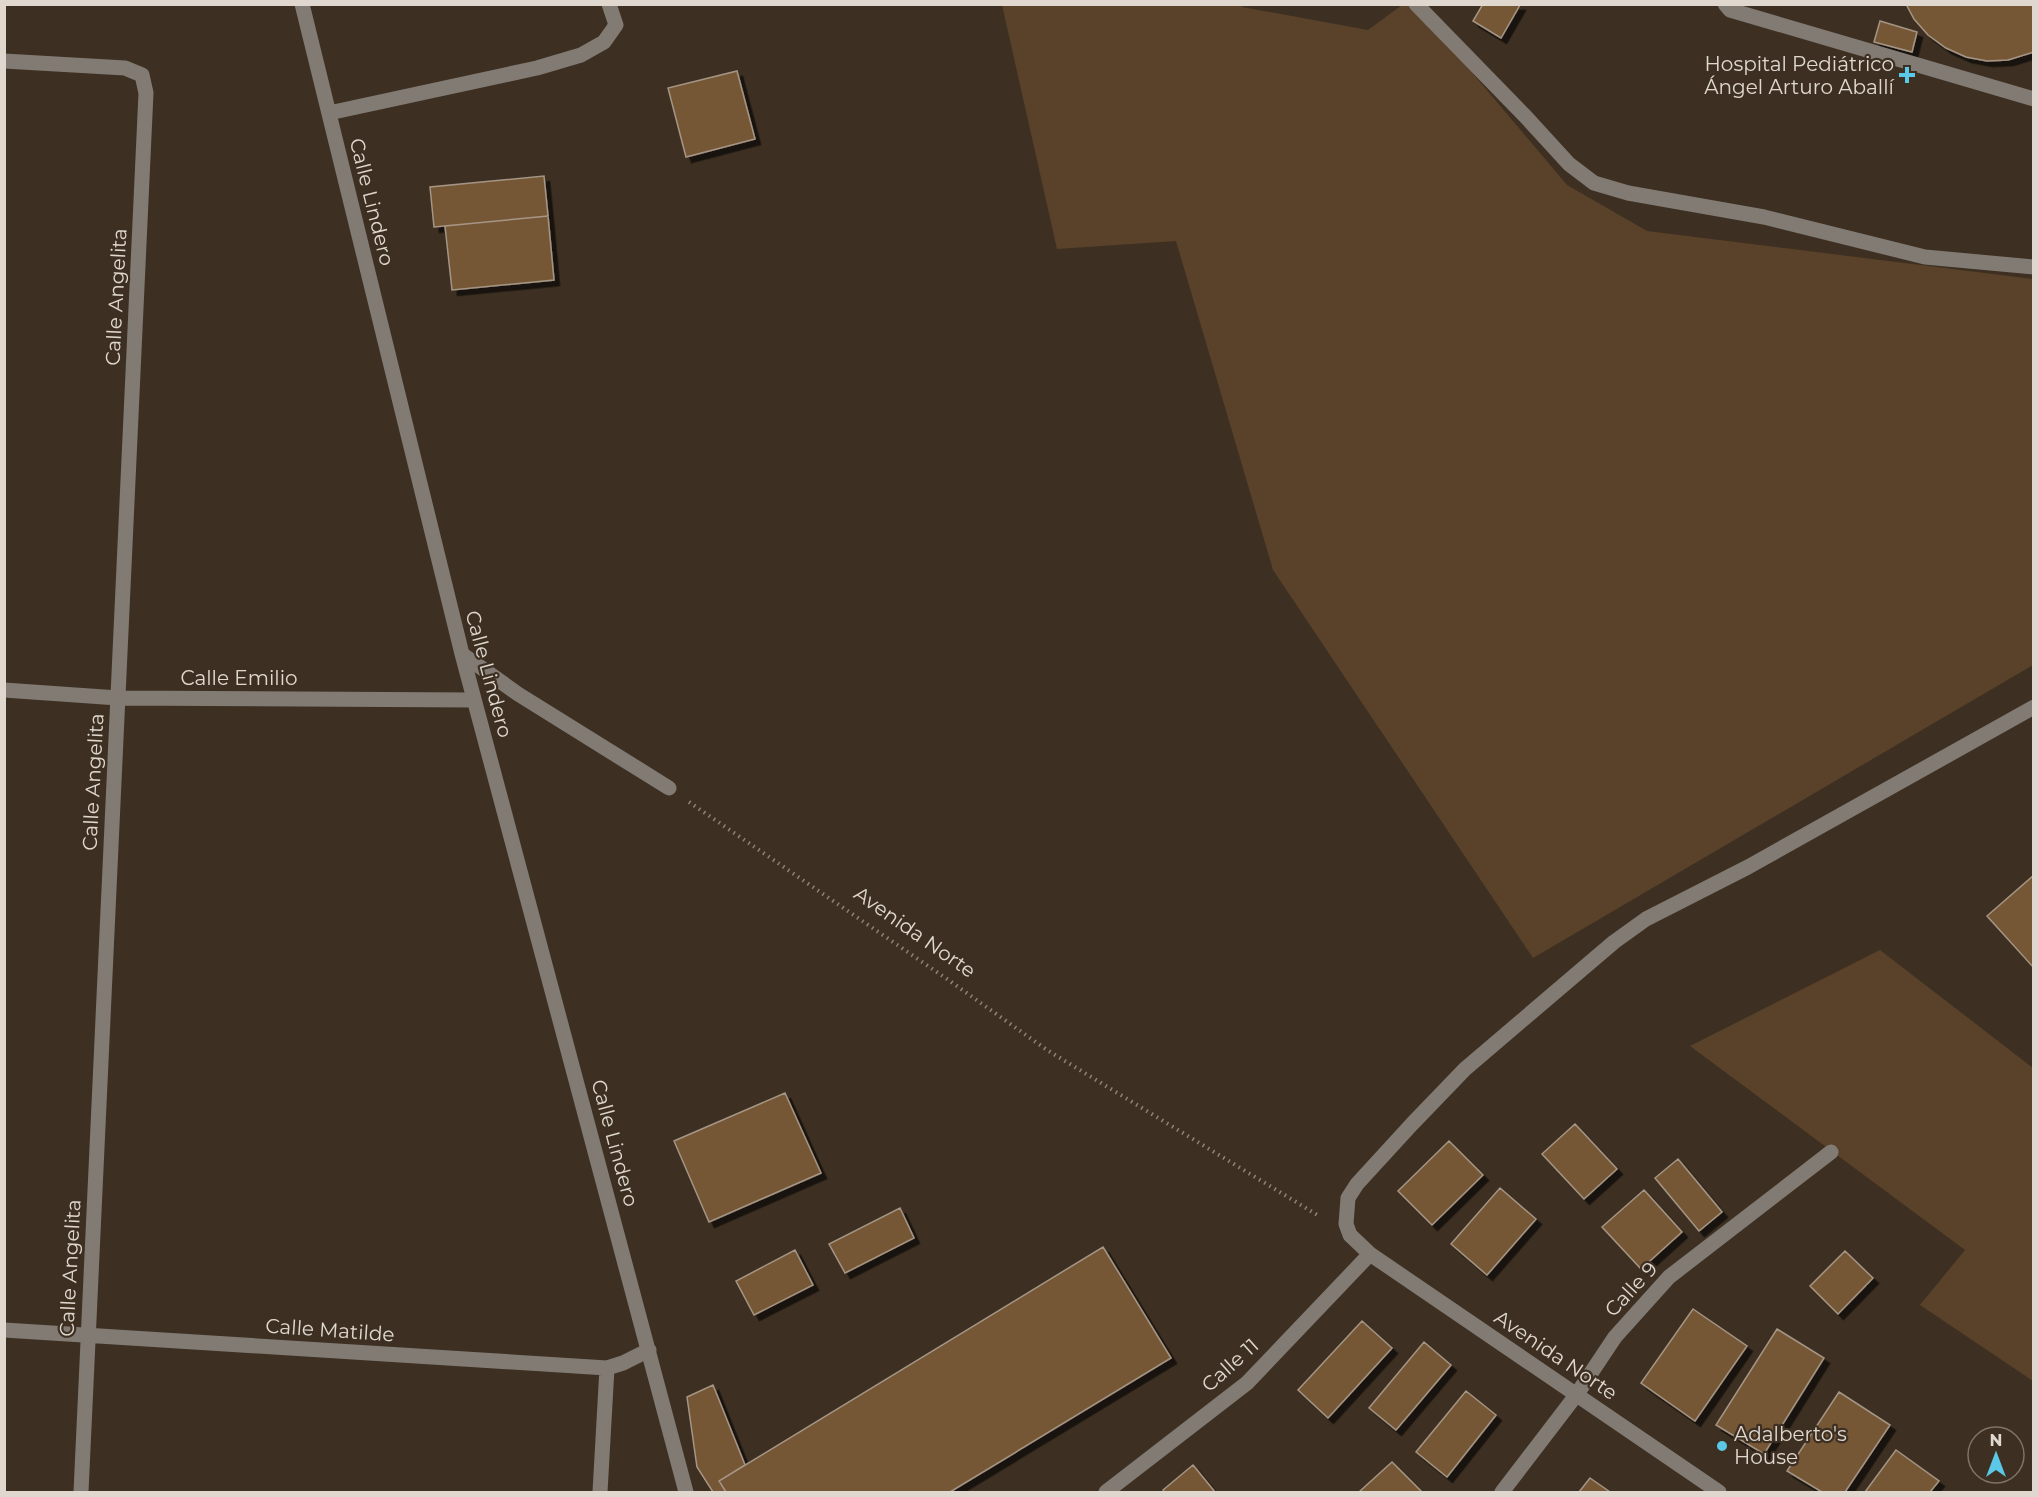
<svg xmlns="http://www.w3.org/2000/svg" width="2038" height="1497" viewBox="0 0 2038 1497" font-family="Montserrat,sans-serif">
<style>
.green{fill:#594229}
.building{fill:#755736;stroke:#a59585;stroke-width:1.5;filter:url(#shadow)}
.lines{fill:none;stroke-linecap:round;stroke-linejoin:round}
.path{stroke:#8d8377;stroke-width:4;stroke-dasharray:1.5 4.5;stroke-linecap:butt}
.minor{stroke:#827b74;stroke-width:15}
.poi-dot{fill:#5ac8e6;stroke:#3d3022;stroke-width:2}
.labels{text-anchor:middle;stroke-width:4.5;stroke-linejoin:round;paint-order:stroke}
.poi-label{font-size:20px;fill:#e0d8cf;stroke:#3d3022;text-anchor:end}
.street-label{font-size:20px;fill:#e0d8cf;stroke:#3d3022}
</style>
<defs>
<filter id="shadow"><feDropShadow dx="5.5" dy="5.5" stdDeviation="0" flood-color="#0009"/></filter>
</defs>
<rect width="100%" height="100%" fill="#3d3022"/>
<!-- green -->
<path class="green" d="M1002,5h239l1,2 126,23 34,-25h13l152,180 80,46 386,48v386l-500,293 -260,-388 -97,-329 -119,8z
M1880,950l153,118v313l-113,-76 45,-55 -275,-204z"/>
<!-- building -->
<path class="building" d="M1483,4l37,1 -19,33 -28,-17z
M1906,4h128v48l-26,8 -21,1 -21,-4 -20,-9 -18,-13 -14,-16z
M1880,21l37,11 -5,20 -38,-10z
M737,71l18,68 -69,18 -18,-69z
M544,176l4,40 -114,11 -4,-40z
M548,216l6,64 -102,10 -7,-64z
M2034,875v93l-47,-52z
M785,1093l36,80 -112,49 -35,-81z
M1575,1124l42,45 -33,30 -42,-45z
M1449,1141l34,34 -51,50 -34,-34z
M1678,1159l44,53 -23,19 -44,-53z
M1500,1188l36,31 -49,56 -36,-31z
M1644,1190l38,42 -41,37 -39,-42z
M900,1208l14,30 -69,35 -16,-29z
M1103,1247l68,111 -221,134h-224l-7,-11z
M795,1250l18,35 -59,30 -18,-34z
M1845,1251l28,27 -35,36 -28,-28z
M1693,1309l54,37 -52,75 -54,-38z
M1362,1321l30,27 -64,70 -30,-28z
M1777,1329l47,29 -60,96 -48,-29z
M1424,1342l27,23 -55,65 -27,-22z
M713,1385l32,80 -26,16 7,11h-13l-16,-25 -10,-70z
M1466,1391l30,24 -49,62 -31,-25z
M1839,1392l51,33 -45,67h-23l-35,-21z
M1896,1450l43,31 -9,11h-65z
M1392,1462l30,30h-63z
M1193,1465l22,27h-50l-2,-2z
M1590,1478l20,14h-31z"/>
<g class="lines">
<!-- path -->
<path class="path" d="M689,802l258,177 100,71 272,166"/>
<!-- minor -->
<path class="minor" d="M302,4l160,650 224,838
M1416,4l110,113 43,47 25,19 34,10 136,24 161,40 109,10
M1725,4l5,6 304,89
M4,61l121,7 17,7 4,18 -65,1399
M329,113l208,-45 44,-13 23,-13 12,-17 -7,-21
M462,654l56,40 151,94
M4,690l114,8 356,2
M4,1330l603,38 16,-5 26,-13
M600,1492l7,-124
M1106,1492l141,-109 123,-129
M1502,1492l75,-98 38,-57 54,-60 162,-125
M1719,1492l-349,-238 -20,-19 -4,-11 2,-26 9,-14 55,-60 53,-55 149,-127 32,-23 102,-52 286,-160"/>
</g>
<!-- markers -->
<g class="poi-dot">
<path d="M1904 66h6v6h6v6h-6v6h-6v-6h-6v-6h6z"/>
<circle cx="1722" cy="1446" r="6"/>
</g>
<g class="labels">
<!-- poi labels -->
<g class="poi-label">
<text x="1894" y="71">Hospital Pediátrico<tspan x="1894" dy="23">Ángel Arturo Aballí</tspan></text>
<text x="1734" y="1441" text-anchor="start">Adalberto's<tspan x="1734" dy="23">House</tspan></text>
</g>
<!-- street labels -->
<g class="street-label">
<text transform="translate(372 202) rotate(76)" y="7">Calle Lindero</text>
<text transform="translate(116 297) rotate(-87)" y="7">Calle Angelita</text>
<text transform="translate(489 674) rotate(75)" y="7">Calle Lindero</text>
<text x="239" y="685">Calle Emilio</text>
<text transform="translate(93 782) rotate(-87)" y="7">Calle Angelita</text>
<text transform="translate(915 932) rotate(35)" y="7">Avenida Norte</text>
<text transform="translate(615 1143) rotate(75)" y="7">Calle Lindero</text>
<text transform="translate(70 1268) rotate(-87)" y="7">Calle Angelita</text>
<text transform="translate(1631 1289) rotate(-47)" y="7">Calle 9</text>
<text transform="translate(330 1330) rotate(4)" y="7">Calle Matilde</text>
<text transform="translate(1556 1355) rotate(34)" y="7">Avenida Norte</text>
<text transform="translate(1230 1365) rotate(-42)" y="7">Calle 11</text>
</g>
</g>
<!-- border -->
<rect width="2038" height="1497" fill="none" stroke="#e0d8cf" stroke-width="12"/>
<!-- north arrow -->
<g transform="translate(1996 1455)"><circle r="28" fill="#3d3022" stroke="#7e7367" stroke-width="1.5"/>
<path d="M0-4.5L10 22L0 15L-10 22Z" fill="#5ac8e6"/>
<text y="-9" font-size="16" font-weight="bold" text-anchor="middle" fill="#e0d8cf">N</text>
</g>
</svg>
